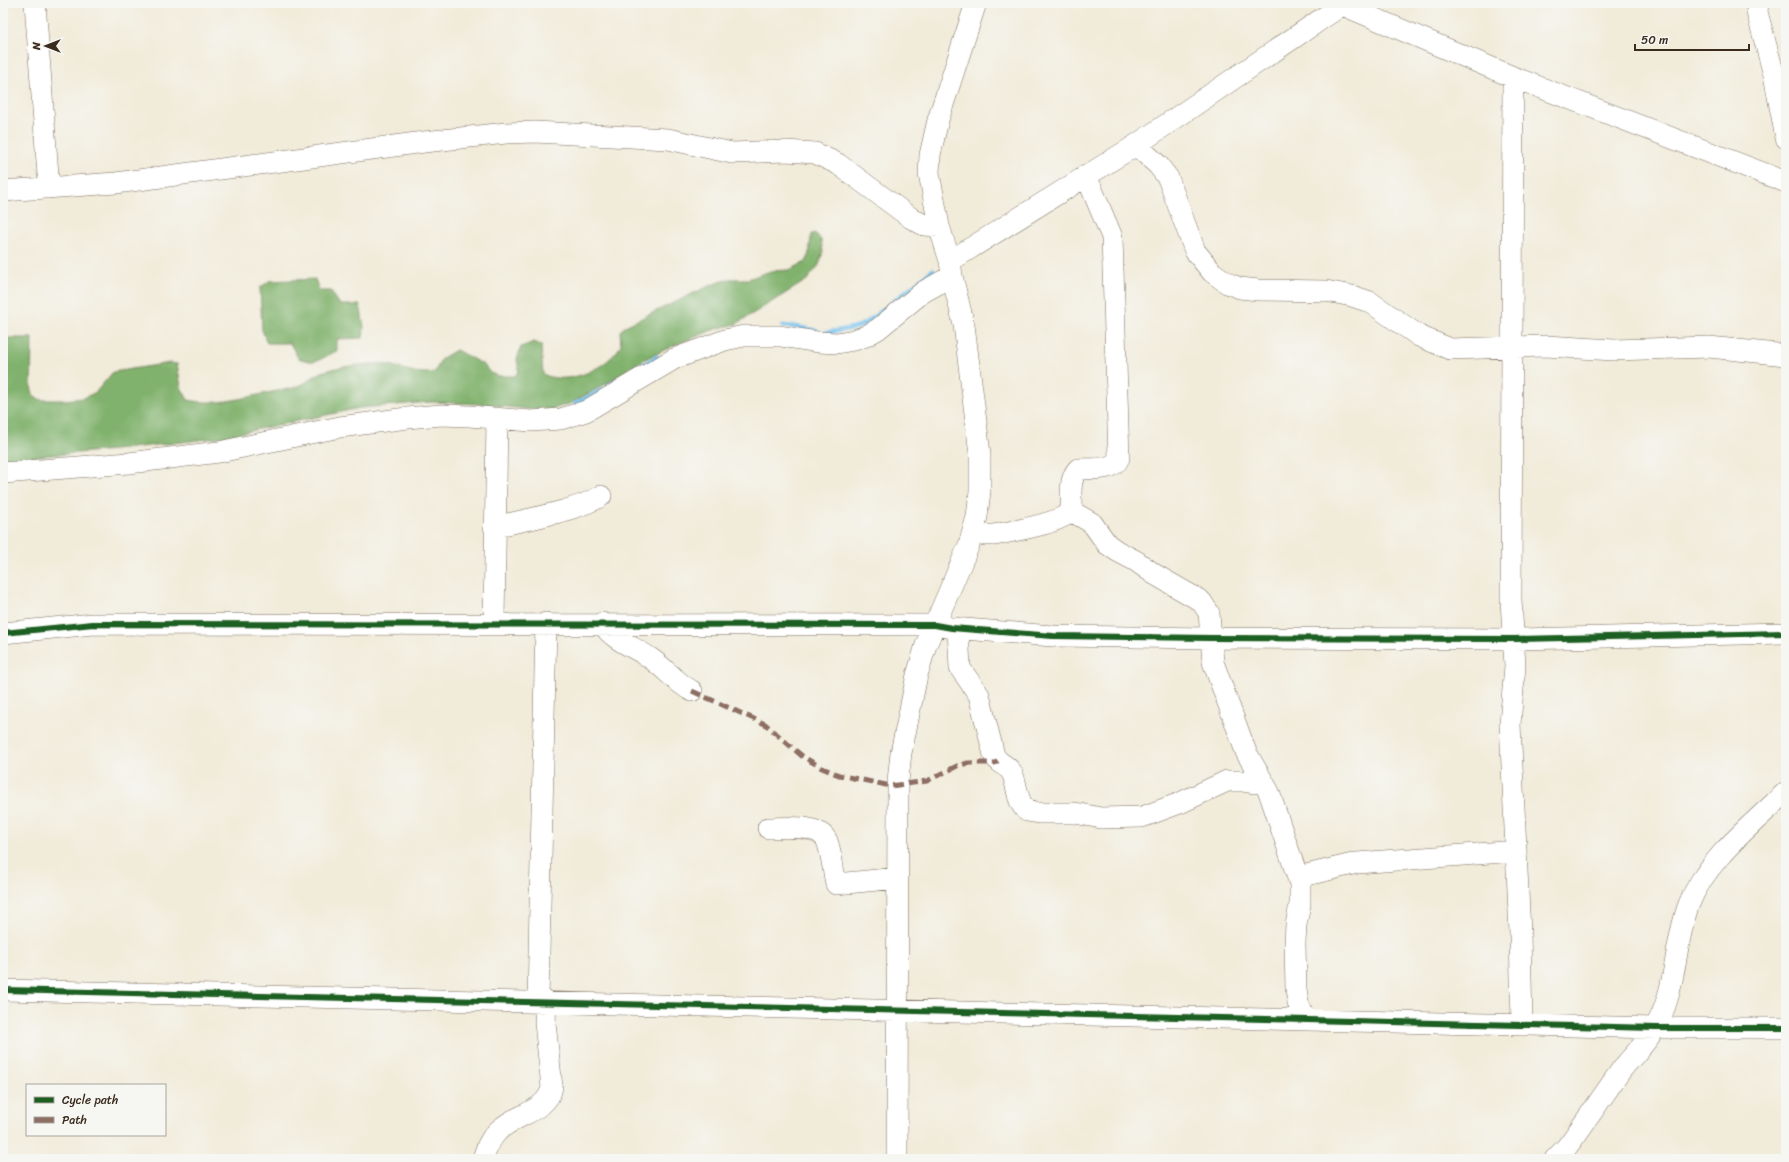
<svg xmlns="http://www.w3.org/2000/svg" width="1789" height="1162" viewBox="0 0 1789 1162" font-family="Sriracha,sans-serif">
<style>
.forest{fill:#81b26d;stroke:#5e6e46}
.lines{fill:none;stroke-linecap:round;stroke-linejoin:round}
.stream{stroke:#73c0ed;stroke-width:4.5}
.minor-casing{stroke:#7b6e5f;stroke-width:22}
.minor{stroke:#fff;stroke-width:21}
.quiet{stroke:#8d6e63;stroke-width:5;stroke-dasharray:10 5;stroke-linecap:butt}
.cycleway-casing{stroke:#f6f6f2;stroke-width:8}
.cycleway{stroke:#1b5e20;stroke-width:6}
</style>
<rect width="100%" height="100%" fill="#f6f6f2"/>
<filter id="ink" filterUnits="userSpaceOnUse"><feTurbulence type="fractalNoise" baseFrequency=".025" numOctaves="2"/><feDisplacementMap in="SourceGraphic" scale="8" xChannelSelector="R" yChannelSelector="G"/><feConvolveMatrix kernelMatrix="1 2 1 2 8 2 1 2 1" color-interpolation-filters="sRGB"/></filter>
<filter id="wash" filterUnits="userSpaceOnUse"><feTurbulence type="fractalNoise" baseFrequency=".012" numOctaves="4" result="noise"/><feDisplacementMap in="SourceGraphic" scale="16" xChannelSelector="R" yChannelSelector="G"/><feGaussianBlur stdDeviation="0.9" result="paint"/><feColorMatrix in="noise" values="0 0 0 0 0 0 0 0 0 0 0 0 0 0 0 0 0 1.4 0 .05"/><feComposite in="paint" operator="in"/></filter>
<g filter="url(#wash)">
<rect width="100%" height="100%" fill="#f1ebd9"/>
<!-- forest -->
<path class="forest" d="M815,233l6,7 2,12 -4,13 -12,15 -71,44 -21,5 -40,16 -34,16 -37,24 -35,19 -16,5 -17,1 -55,-6 -50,-2 -71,6 -144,30 -102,12 -111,9v-121h29l-1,49 3,10 8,3h22l20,-2 12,-6 17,-20 57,-9 7,1 4,23 7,13c29,6 55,-2 84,-8 8,-2 16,-2 24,-5 11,-4 12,-7 20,-12 13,-8 42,-10 57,-11 25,-2 37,13 62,8l6,-13 15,-9 28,15 6,8 9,3h16l4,-5 -2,-12 4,-12 13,-5 7,3 2,29c24,13 66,-6 78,-29l-1,-14 7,-6 84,-40 18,-6h19l23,-8 18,-1 17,-8c5,-11 3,-19 6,-28z
M315,279l4,12h12l9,14h20l4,22 -1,11 -26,1v12c-18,7 -18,15 -39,7l-8,-15h-23l-5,-13 -2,-42 9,-7z"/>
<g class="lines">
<!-- stream -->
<path class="stream" d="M783,326l14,1 20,4
M826,333l32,-6 11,-6 64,-51
M608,386l49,-29
M575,404l27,-14"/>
</g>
</g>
<g filter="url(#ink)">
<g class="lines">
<defs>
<path id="minor" d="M35,3l14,185
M1338,3l175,74 273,105
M1758,3l-1,9 17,63 12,63
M1513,77l-2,523 4,66 -5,58 10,209 2,91
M1136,145l22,20 10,13 27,73 17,21 15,11 13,5 18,2 68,1 26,5 18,6 49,34 31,13 96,-3 68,4 95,-3 77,8
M3,191l113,-8 308,-41 82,-9 29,-1 133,7 64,14 54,-2 29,2 23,11 73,54 13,7 15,1
M950,261l186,-116 209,-142
M3,473l126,-10 90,-11 121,-25 67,-9 34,-3 28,1 62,5 30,-2 25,-8 88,-52 51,-19 19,-4h36l38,6 19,1 17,-3 12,-4 12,-7 45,-37 29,-16
M1071,511l21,12 15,21 10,7 19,10 18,13 47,27 8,12 4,49 33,90 23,40 31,92v20l-4,21 -1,18 1,46 2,14 7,16
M494,527c29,-7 83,-16 107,-31
M973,533l11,2h10c18,-4 66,-11 77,-24 1,-14 -3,-31 7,-42 13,-1 35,3 41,-11l-7,-221 -26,-62
M494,623l3,-205
M602,623c11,18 31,23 48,35 15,10 25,24 42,33
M958,629l2,39 19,27 15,60c4,9 14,10 18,18 6,12 4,29 15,38l12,2h36l26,5 41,-1 38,-14 47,-22h15l12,2 8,-3
M3,633l90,-9 842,1 17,3 101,8 158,2 303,1 272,-6
M768,828c16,0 51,-5 59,13 5,13 6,30 9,43l62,-6
M1298,877l59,-14 159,-12
M3,990l1653,38h130
M538,1001l8,-378
M483,1159c3,-10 6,-19 14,-27 15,-17 51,-20 55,-45l-7,-64 1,-22
M897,1159l1,-378 3,-28 16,-78 9,-30 43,-100 8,-28 3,-26v-37l-16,-129 -12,-49 -2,-15 -11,-35 -10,-53 1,-18 8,-35 38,-117
M1555,1159l11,-11c20,-26 37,-53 56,-79 11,-14 26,-27 34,-43 21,-37 18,-83 33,-122 17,-44 64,-80 97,-112"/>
</defs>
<!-- minor casing -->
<use href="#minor" class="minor-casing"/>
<!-- minor -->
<use href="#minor" class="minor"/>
<!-- quiet -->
<path class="quiet" d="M692,691l73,33 37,32 20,12 17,7 52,11 36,-5 30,-15 11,-3h27l3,-2"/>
<defs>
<path id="cycleway" d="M3,633l90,-9 842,1 17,3 101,8 158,2 303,1 272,-6
M3,990l1653,38h130"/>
</defs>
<!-- cycleway casing -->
<use href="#cycleway" class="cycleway-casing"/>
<!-- cycleway -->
<use href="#cycleway" class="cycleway"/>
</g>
</g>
<!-- margin -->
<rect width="1789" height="1162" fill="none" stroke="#f6f6f2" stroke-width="16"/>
<!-- legend -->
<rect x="26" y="1084" width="140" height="52" fill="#f6f6f2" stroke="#aba49d"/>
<rect x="34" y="1097" width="20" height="6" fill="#1b5e20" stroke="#aba49d"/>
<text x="62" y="1104" font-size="12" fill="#3b2a1e">Cycle path</text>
<rect x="34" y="1117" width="20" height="6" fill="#8d6e63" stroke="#aba49d"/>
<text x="62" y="1124" font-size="12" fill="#3b2a1e">Path</text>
<!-- north arrow -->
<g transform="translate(46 46) rotate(270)" stroke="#f6f6f2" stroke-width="3" paint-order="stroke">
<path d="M0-3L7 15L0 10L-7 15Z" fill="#3b2a1e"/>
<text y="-6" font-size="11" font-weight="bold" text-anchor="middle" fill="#3b2a1e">N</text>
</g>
<!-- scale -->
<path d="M1635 44v6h114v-6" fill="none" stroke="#3b2a1e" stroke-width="2"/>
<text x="1641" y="44" font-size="12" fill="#3b2a1e" stroke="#f6f6f2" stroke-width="3" paint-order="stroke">50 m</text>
</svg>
